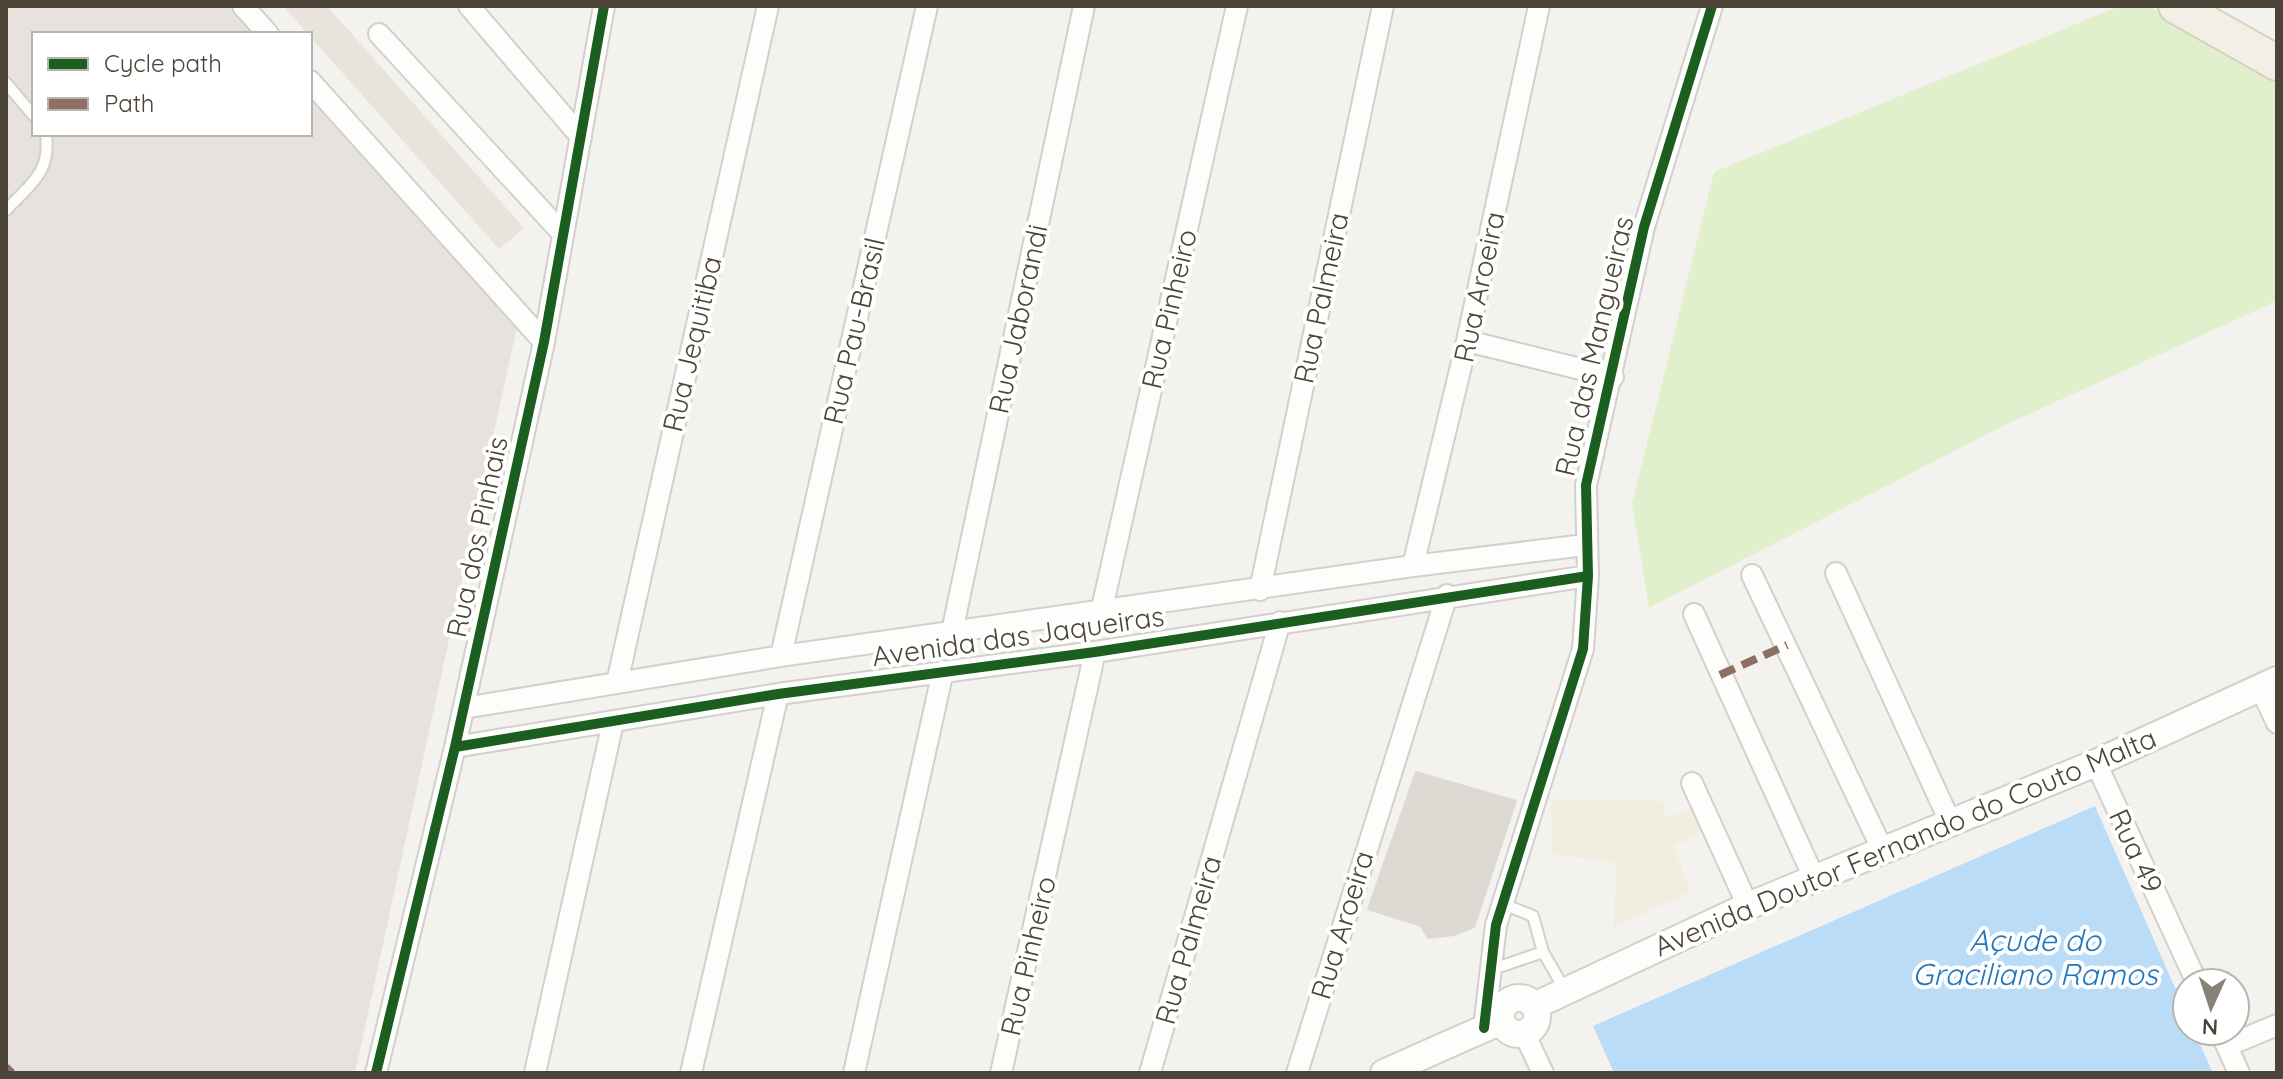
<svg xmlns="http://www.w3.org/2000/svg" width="2283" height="1079" viewBox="0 0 2283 1079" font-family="Quicksand,sans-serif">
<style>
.residential{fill:#e8e4db}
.industrial{fill:#e7e2dd}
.education{fill:#f2eedf}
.green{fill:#e0f0cc}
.water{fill:#bbdcf6}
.building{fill:#dcd9d3;stroke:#ddd9d3;stroke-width:2}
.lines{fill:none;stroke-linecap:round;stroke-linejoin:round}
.service-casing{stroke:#d2d0cb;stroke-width:14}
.minor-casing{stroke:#d2d0cb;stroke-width:24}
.tertiary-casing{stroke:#d2d0cb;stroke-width:30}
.primary-casing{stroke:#d8d0b9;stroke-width:38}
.service{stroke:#fdfdfc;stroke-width:10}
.minor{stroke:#fdfdfc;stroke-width:20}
.tertiary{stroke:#fdfdfc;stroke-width:26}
.primary{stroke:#f2efe6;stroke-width:34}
.quiet{stroke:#8d6e63;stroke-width:8;stroke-dasharray:16 8;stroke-linecap:butt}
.cycleway-casing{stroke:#fff;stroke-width:15}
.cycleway{stroke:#1b5e20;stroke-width:10}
.labels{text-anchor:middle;stroke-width:8;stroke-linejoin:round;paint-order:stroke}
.street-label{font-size:28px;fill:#4c4537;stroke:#fff}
.water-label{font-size:30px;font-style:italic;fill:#2176bd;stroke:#fff}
</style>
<rect width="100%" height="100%" fill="#f4f2ee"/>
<!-- residential -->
<path class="residential" d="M283,6h44l197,222 -25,21z"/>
<!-- industrial -->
<path class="industrial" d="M6,6h234l25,28h-231v100h276v-49l208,237 -163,751h-343l-6,-6z"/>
<!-- education -->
<path class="education" d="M1551,800l112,1 3,17 35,-14 11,24 -38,18 16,46 -77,36 4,-65 -65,-9z"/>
<!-- green -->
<path class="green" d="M2120,6h28l129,68v227l-272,124 -356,183 -17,-104 82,-332z"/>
<!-- water -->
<path class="water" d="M2095,806l92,209v16h7l19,42h-599l-21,-47z"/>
<!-- building -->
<path class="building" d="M1416,772l100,29 -42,126 -20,8 -26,3 -7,-12 -53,-17z"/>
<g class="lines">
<defs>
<path id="service" d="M6,83l28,33
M6,210c25,-26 45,-38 40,-76
M1543,952l22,38
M1490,970l53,-18 -10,-36 -30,-12"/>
<path id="minor" d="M243,6l25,28
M469,6l112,131
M379,34l184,200
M310,81l234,261
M1467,341l146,36
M1413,566l54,-225 72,-335
M1836,573l115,251
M1752,575l131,276
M1260,590l123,-584
M1101,613l136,-607
M1694,614l120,264
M952,632l132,-626
M781,656l146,-650
M617,683l151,-677
M2260,687l17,36
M464,708l317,-52 632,-90 172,-21
M455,747l323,-53 317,-42 493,-76
M2096,763l101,220
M1692,783l56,123
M1484,1028l12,-103 87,-276 5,-73 -2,-91 58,-258 68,-221
M2220,1031l19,42
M1524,1033l19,40
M2227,1046l50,-21
M376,1073l79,-326 89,-405 60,-336
M535,1073l78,-351
M691,1073l87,-379
M854,1073l89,-402
M1001,1073l94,-421
M1150,1073l130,-451
M1297,1073l150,-478"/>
<path id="tertiary" d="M1501 1016a18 18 0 1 1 36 0a18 18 0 1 1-36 0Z
M1534,1006l214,-100 348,-143 181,-83
M1384,1073l117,-52"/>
<path id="primary" d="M2176,6l101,57"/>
</defs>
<!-- service casing -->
<use href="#service" class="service-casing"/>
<!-- minor casing -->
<use href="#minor" class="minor-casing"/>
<!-- tertiary casing -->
<use href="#tertiary" class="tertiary-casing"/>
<!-- primary casing -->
<use href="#primary" class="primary-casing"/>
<!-- service -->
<use href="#service" class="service"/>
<!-- minor -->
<use href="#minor" class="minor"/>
<!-- tertiary -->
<use href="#tertiary" class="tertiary"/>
<!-- primary -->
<use href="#primary" class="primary"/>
<!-- quiet -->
<path class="quiet" d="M1720,675l67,-30
M6,1067l6,6"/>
<defs>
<path id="cycleway" d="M455,747l323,-53 317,-42 493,-76
M1484,1028l12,-103 87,-276 5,-73 -2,-91 58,-258 68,-221
M376,1073l79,-326 89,-405 60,-336"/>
</defs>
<!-- cycleway casing -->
<use href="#cycleway" class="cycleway-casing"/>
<!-- cycleway -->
<use href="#cycleway" class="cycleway"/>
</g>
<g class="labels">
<!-- street labels -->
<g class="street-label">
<text transform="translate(1479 287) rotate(-78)" y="10">Rua Aroeira</text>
<text transform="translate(1321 298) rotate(-78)" y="10">Rua Palmeira</text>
<text transform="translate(1169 309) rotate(-77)" y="10">Rua Pinheiro</text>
<text transform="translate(1018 319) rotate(-78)" y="10">Rua Jaborandi</text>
<text transform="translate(854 331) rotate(-77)" y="10">Rua Pau-Brasil</text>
<text transform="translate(692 344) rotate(-77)" y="10">Rua Jequitiba</text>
<text transform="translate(1594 346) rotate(-77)" y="10">Rua das Mangueiras</text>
<text transform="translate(477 537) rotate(-78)" y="10">Rua dos Pinhais</text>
<text transform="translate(1018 636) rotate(-8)" y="10">Avenida das Jaqueiras</text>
<text transform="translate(1905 842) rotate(-23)" y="10">Avenida Doutor Fernando do Couto Malta</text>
<text transform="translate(2136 851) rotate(65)" y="10">Rua 49</text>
<text transform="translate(1342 925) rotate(-73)" y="10">Rua Aroeira</text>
<text transform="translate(1188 940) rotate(-74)" y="10">Rua Palmeira</text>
<text transform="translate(1028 956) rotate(-77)" y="10">Rua Pinheiro</text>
</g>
<!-- water labels -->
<g class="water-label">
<text x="2035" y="951">Açude do<tspan x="2035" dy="34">Graciliano Ramos</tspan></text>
</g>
</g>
<!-- border -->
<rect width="2283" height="1079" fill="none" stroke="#4c4537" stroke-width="16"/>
<!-- legend -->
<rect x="32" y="32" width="280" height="104" fill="#ffffff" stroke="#b7b5af" stroke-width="2"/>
<rect x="48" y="58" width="40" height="12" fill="#1b5e20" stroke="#b7b5af" stroke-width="2"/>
<text x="104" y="72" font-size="24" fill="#4c4537">Cycle path</text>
<rect x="48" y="98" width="40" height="12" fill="#8d6e63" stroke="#b7b5af" stroke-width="2"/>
<text x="104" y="112" font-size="24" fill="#4c4537">Path</text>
<!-- north arrow -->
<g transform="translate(2211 1007) rotate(183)"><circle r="38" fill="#ffffff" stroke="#b7b5af" stroke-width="2"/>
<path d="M0-6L14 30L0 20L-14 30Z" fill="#878277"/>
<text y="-12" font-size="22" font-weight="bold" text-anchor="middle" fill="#4c4537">N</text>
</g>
</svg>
